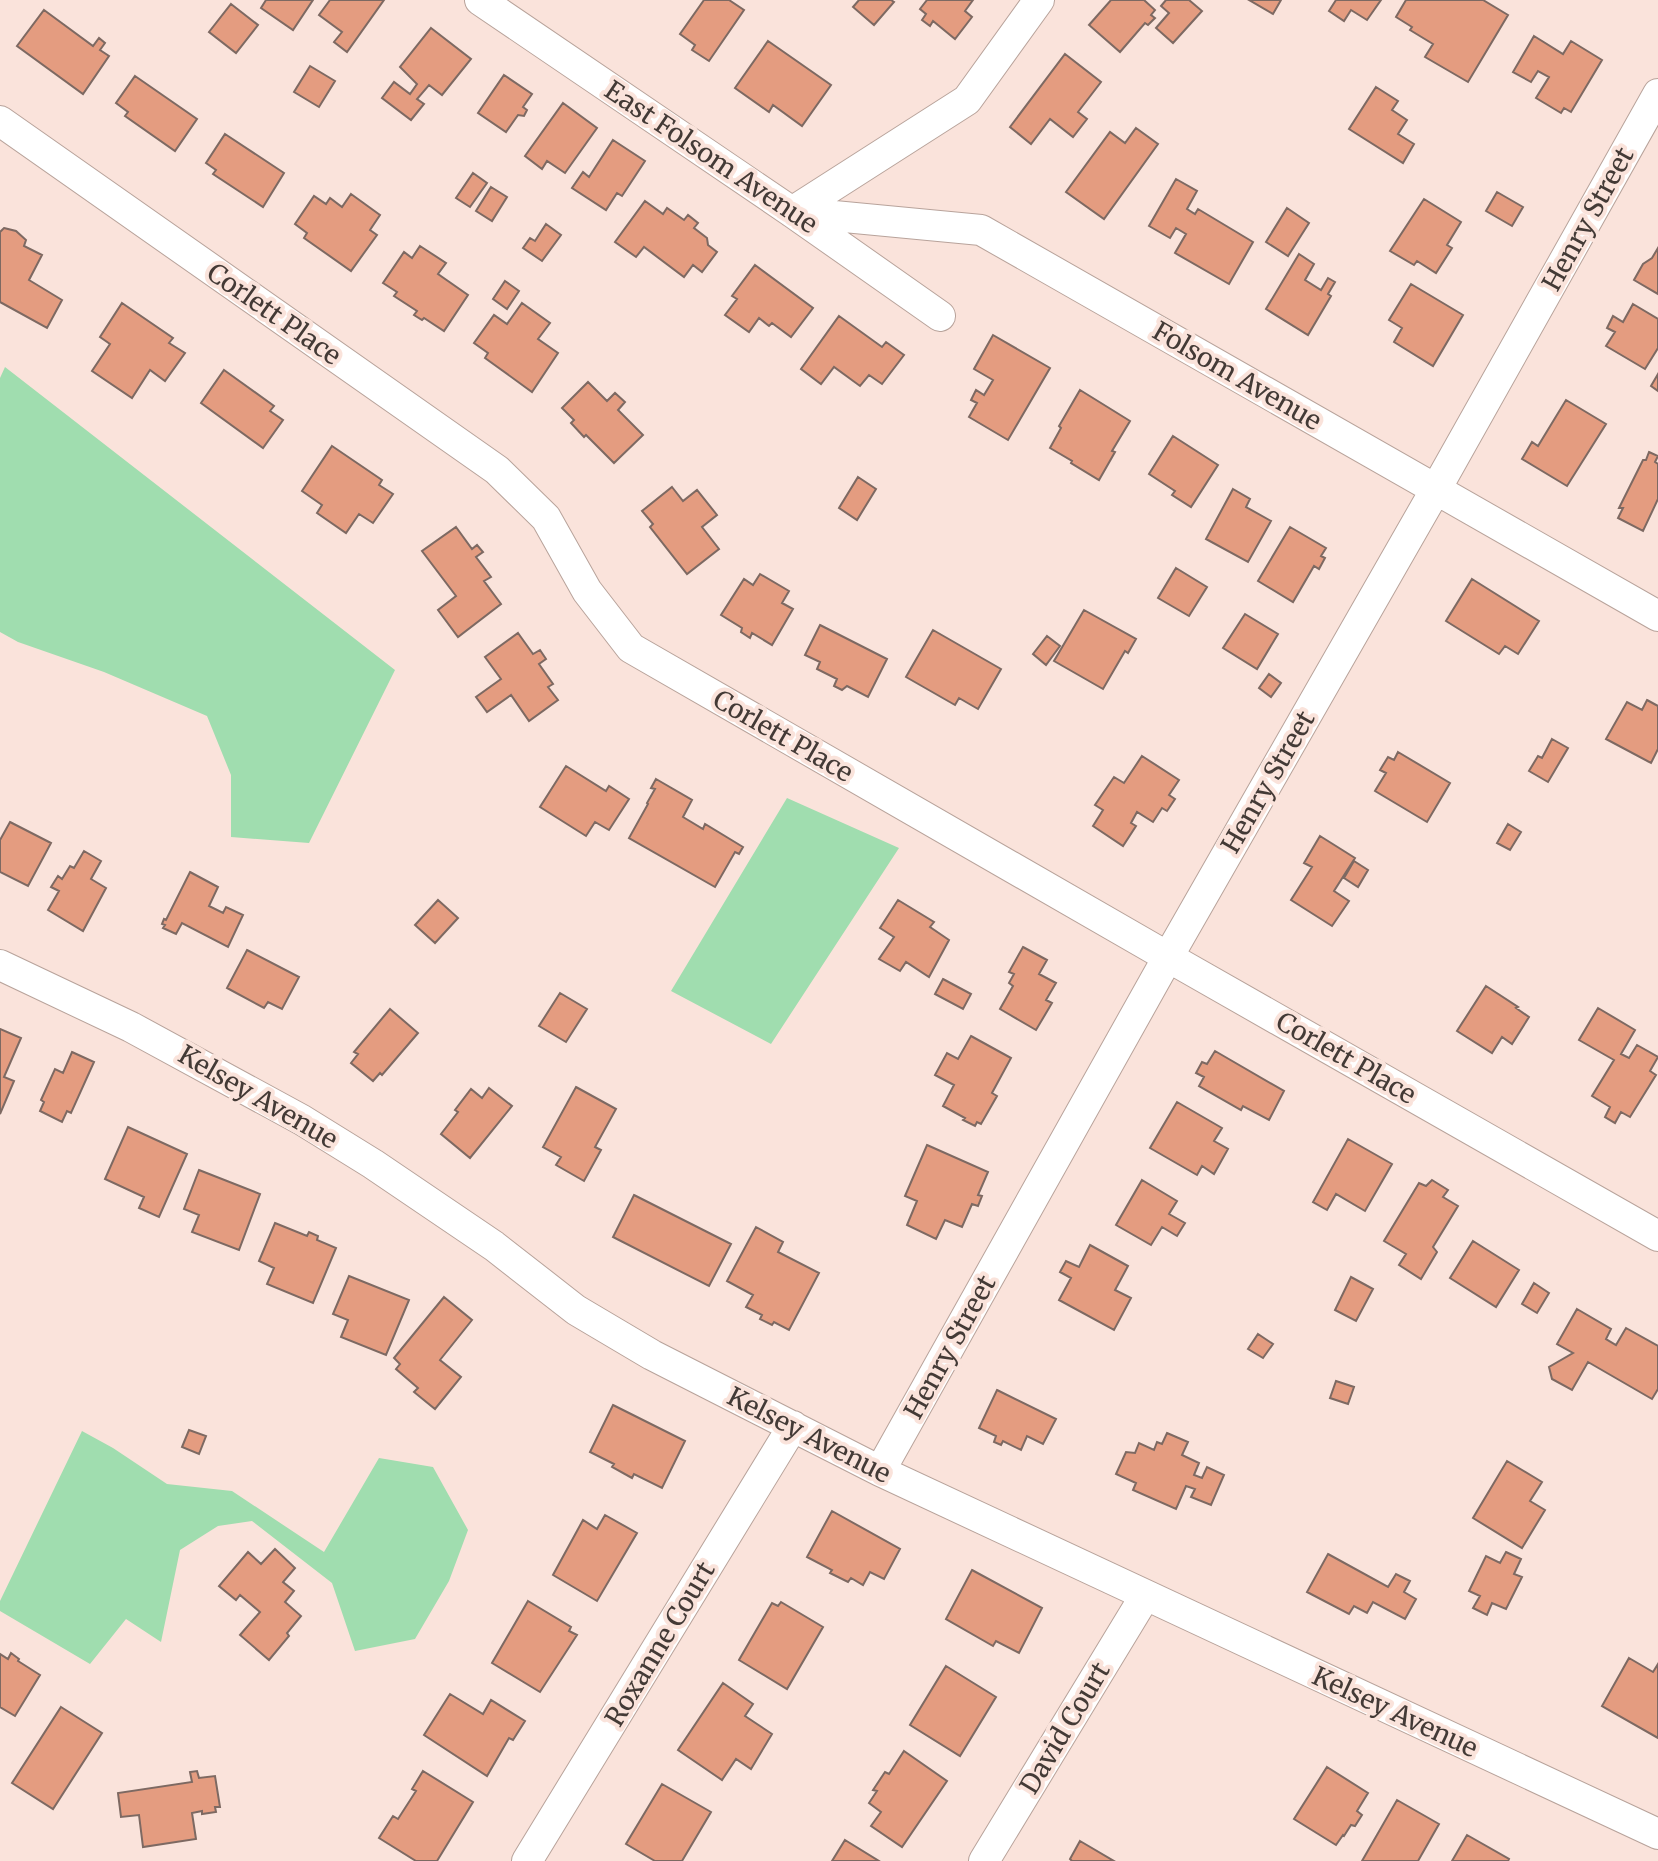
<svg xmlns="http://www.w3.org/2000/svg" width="1658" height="1861" viewBox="0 0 1658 1861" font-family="Merriweather,serif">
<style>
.green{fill:#a0ddaf}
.building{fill:#e49c80;stroke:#7d6962;stroke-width:2}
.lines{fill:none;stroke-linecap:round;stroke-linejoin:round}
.street-casing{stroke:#b8a39b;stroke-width:32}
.street{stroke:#fff;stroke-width:30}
.labels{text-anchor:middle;stroke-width:8;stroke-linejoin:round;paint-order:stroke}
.street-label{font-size:26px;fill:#433a36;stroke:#fae3db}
</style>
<rect width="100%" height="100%" fill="#fae3db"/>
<!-- green -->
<path class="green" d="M5,367l390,303 -86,173 -78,-6v-62l-24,-59 -103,-44 -86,-30 -18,-10v-254z
M787,798l112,50 -128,196 -100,-53z
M82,1431l31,17 54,36 65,7 92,61 55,-94 54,9 35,63 -19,51 -34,58 -60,12 -23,-68 -80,-62 -34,5 -38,24 -19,92 -35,-23 -36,45 -90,-53v-10z"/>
<!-- building -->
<path class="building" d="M266,0h47l-20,30 -32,-22z
M330,0h54l-37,52 -13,-10 8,-10 -23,-17z
M704,0h25l15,10 -35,51 -17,-11 3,-5 -15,-11z
M859,0h32l3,2 -20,23 -21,-18z
M927,0h46l-8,11 7,6 -17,22 -22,-18 -3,5 -8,-6 4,-6 -6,-5z
M1111,0h33l11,10 -4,5 4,3 -7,7 -3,-2 -25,29 -31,-27z
M1166,0h23l13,11 -29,32 -17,-15 13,-15 -8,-7z
M1249,0h32l-8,14z
M1336,0h45l-14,20 -16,-10 -7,11 -15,-10z
M1406,0h77l25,15 -40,67 -43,-25 8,-13 -23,-14 2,-3 -16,-10z
M231,4l27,21 -22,28 -27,-21z
M44,10l49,36 6,-8 6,5 -5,7 9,6 -26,38 -66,-48z
M431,28l40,31 -29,36 -13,-10 -12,14 7,5 -13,16 -29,-22 12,-16 16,12 7,-10 -17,-17z
M1534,36l29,18 8,-13 31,19 -31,52 -7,-4 -3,5 -25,-15 13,-21 -11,-6 -7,11 -18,-10z
M768,41l63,44 -29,41 -29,-21 -4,7 -34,-24z
M1065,54l36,28 -23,30 9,7 -14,18 -23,-18 -19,25 -21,-17z
M310,66l25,15 -16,26 -25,-15z
M504,75l28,19 -9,13 4,3 -3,6 -6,-1 -12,17 -28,-19z
M135,76l62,43 -22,32 -50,-35 3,-4 -12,-9z
M1376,87l22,14 -6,9 15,10 -9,14 16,10 -11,19 -54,-34z
M563,103l34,25 -32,45 -18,-12 -5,8 -17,-13z
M1136,128l22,16 -54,75 -38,-27 44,-60 15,11z
M225,134l59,39 -21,34 -50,-33 3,-4 -10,-7z
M613,140l32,21 -23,35 -5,-3 -11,17 -34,-22 11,-16 6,5z
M473,173l14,10 -17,24 -14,-9z
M1176,179l21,12 -10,18 8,5 3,-5 55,33 -24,42 -54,-31 11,-19 -10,-6 -6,10 -21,-12z
M491,187l16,10 -15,24 -16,-10z
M1497,192l26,15 -11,19 -26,-15z
M351,194l29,21 -10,15 7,5 -26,36 -47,-33 3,-5 -12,-9 19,-28 12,8 4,-6 12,9z
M1424,199l37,23 -14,23 5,3 -16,25 -19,-12 -3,4 -24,-14z
M645,201l18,13 4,-6 17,12 4,-5 10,8 -4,5 13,10 1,7 9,7 -15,20 -9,-7 -9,12 -40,-30 -8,10 -21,-15z
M1287,208l22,15 -21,33 -22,-14z
M546,224l15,11 -19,26 -19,-13 7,-10 5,3z
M4,228l12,3 10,9 -2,6 18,9 -13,25 33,20 -15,28 -47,-26v-70z
M420,246l26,17 -8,11 30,21 -24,36 -20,-13 -2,2 -8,-5 3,-4 -23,-15 3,-4 -14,-9 21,-31 8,6z
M1658,248v46l-24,-14 9,-16 9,-6z
M1299,254l15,10 -9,16 16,10 7,-12 7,4 -7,12 3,2 -23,39 -42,-26z
M755,265l58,43 -22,29 -19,-14 -3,3 -10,-8 -10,14 -24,-17 12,-16 -5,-3z
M505,281l14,10 -12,18 -14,-10z
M1411,284l52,31 -30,51 -39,-24 8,-14 -13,-8z
M122,303l51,35 -4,5 16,10 -20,28 -15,-11 -18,28 -40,-27 18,-27 -10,-7z
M522,303l28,20 -12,16 20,14 -26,39 -47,-34 3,-5 -14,-10 20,-28 13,9z
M1633,304l25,15v29l-13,21 -39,-23 9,-14 -8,-4 6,-12 10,6z
M839,316l43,31 4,-5 18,13 -22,29 -13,-9 -9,11 -26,-19 -13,17 -20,-15z
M993,335l57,33 -42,72 -39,-23 8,-14 -6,-3 5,-10 8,5 9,-15 -19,-11z
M224,370l50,36 -4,5 13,9 -20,28 -62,-45z
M1658,374v17l-7,-5z
M588,382l19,19 8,-8 10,9 -7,8 25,25 -29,28 -28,-28 -2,2 -13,-14 3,-3 -12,-12z
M1080,390l50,31 -18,30 3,1 -16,28 -28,-17 1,-2 -22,-13 11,-20 -2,-2z
M1566,400l40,24 -39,62 -45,-27 10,-17 6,4z
M1173,436l45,29 -27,42 -19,-12 3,-4 -26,-17z
M332,446l50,34 -3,5 14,9 -20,29 -14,-9 -13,19 -29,-20 5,-8 -20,-14z
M1649,452l9,4 -3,6 3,2v35l-15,32 -25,-13 5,-10h-4l24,-48h3z
M858,477l18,12 -19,31 -18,-12z
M672,487l11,14 14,-11 20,25 -15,12 17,22 -32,25 -37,-47 3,-3 -11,-13z
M1233,489l17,10 -4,8 25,14 -23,41 -42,-23z
M456,527l16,22 5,-4 6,7 -7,5 15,20 -7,4 17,23 -43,33 -20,-27 18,-14 -34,-45z
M1290,527l36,21 -5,8 4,2 -6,11 -5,-3 -21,36 -35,-21z
M1176,568l31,19 -18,29 -31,-18z
M760,574l29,17 -7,12 11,6 -21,36 -20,-12 -2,5 -9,-6 1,-4 -21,-13 23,-36 9,6z
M1472,579l67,42 -21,33 -13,-8 -6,8 -53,-33z
M1084,610l52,29 -8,14 -3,-2 -22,38 -49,-28z
M1245,614l33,20 -21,35 -34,-21z
M820,625l67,34 -19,38 -21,-11 -5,4 -8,-4 3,-7 -20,-10 3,-7 -15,-7z
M933,630l68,39 -23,40 -19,-11 -4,7 -49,-28z
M518,633l15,21 7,-4 6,9 -7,5 14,20 -5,3 10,13 -29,21 -18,-26 -24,17 -11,-15 25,-18 -16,-22z
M1047,636l13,10 -14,19 -13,-11z
M1269,674l12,9 -10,14 -12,-9z
M1647,700l11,6v43l-7,14 -45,-24 21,-37 15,8z
M1552,739l16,9 -20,34 -19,-11 9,-15 4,2z
M1398,752l52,31 -23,39 -52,-31 11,-18 -6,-3 8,-13 6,3z
M1142,756l37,24 -10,15 6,4 -8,12 -5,-3 -9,14 -16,-10 -6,11 5,3 -13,20 -30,-20 10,-16 -8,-5 19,-28 10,6z
M566,766l40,25 3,-5 20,13 -20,31 -14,-8 -9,14 -46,-29z
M656,779l36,21 -9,17 20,12 2,-5 38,23 -4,7 -4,-2 -20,35 -86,-49 19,-34 -1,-1 8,-14 -4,-1z
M10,822l41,21 -23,43 -28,-14v-32z
M1508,824l13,8 -11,18 -13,-7z
M1320,836l35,22 -21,33 15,10 -17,25 -41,-26 21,-33 -8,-4z
M84,851l17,10 -10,18 15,9 -23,43 -35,-21 11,-19 -8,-4 7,-11 4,3 8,-13 4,2z
M1354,861l14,9 -10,17 -14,-9z
M190,872l28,15 -9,19 14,7 3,-6 17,8 -15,32 -46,-24 -6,11 -13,-6 2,-3 -3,-1 2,-5 2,1z
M438,900l20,18 -23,25 -20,-18z
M898,900l36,22 -4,5 19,13 -20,37 -23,-15 -6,9 -21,-12 15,-22 -14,-9z
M1023,947l24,13 -8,14 17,9 -10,17 6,3 -16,27 -36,-21 13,-23 -4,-3 5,-9 -5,-2z
M247,950l52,27 -17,32 -14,-7 -4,6 -37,-20z
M943,979l28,15 -8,15 -28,-15z
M1486,986l32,21 -2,1 13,9 -17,27 -10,-7 -10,16 -35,-22z
M560,993l27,16 -21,33 -27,-16z
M1598,1008l37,22 -14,24 8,4 8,-13 21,12 -8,14 6,4 -26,42 -9,-5 -6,11 -10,-6 5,-10 -18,-11 22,-36 -35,-20z
M390,1009l28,24 -36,42 -2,-2 -7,8 -22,-18 7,-9 -4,-2z
M0,1029l21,9 -17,39 10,4 -14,33z
M971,1036l40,22 -19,35 5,3 -16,28 -4,-2 -2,4 -12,-6 2,-2 -22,-12 11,-21 -19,-10 12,-22 11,6z
M1215,1051l69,40 -15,29 -26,-14 -2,4 -42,-24 5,-9 -8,-4 6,-11 5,2z
M72,1052l22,10 -23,51 -4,-2 -5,11 -22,-11 4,-9 -3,-2 14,-31 8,4z
M576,1087l40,22 -21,38 6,3 -17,31 -28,-16 5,-8 -18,-10z
M489,1088l23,18 -42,52 -29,-24 17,-22 -3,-2 16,-21 11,9z
M1177,1102l45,26 -8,13 14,8 -14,25 -12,-8 -5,9 -47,-27z
M128,1127l59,27 -28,63 -20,-9 5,-11 -39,-18z
M1348,1139l44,25 -27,47 -29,-17 -9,16 -14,-8z
M927,1145l61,27 -10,23 4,1 -4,10 -6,-2 -10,23 -17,-7 -9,19 -29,-14 10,-24 -12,-5z
M199,1170l61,24 -21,56 -47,-18 7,-17 -15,-6z
M1142,1180l35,21 -8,13 16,9 -8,13 -15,-9 -11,18 -35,-20z
M1432,1180l16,10 -5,7 15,9 -25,41 4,5 -16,27 -22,-14 7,-11 -22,-13 35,-58 7,3z
M634,1195l97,49 -22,42 -96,-49z
M275,1223l32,13 2,-4 9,4 -1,4 19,8 -23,55 -46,-19 7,-16 -15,-7z
M756,1227l27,15 -5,10 41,21 -30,57 -15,-8 -2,3 -12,-6 2,-4 -16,-8 7,-12 -26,-14z
M1473,1241l46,29 -23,37 -46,-29z
M1090,1245l38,21 -13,24 16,8 -17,32 -55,-30 12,-22 -11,-6 6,-11 13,6z
M349,1276l60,24 -23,55 -45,-18 7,-17 -15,-6z
M1351,1277l22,12 -17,32 -21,-11z
M1534,1283l15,10 -12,20 -15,-9z
M444,1297l28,23 -32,40 21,17 -26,32 -21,-17 4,-4 -22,-19 4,-5 -6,-6z
M1577,1309l34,20 -5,10 10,6 10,-17 32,18v43l-6,10 -64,-37 -16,28 -20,-11 -3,-12 24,-14 -16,-9z
M1258,1334l15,10 -10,14 -15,-9z
M1336,1381l18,6 -6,17 -18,-6z
M997,1390l59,29 -13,25 -16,-8 -6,14 -18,-9 -2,4 -7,-3 2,-6 -17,-8z
M613,1405l72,36 -23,47 -28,-14 -2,4 -20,-11 2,-3 -24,-12z
M189,1430l17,6 -7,18 -17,-7z
M1167,1433l21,9 -6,13 17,8 -5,12 8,3 5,-11 17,8 -13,30 -20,-8 4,-8 -9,-3 -10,23 -43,-19 3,-7 -20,-9 10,-22 9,1 4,-10 15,7 3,-8 5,2z
M1507,1461l35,21 -12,19 15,9 -23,38 -49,-30z
M832,1511l68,38 -16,30 -14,-7 -7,13 -12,-7 -3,4 -18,-9 2,-3 -25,-13z
M605,1515l32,18 -40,68 -44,-26 30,-55 14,9z
M275,1549l20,19 -12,14 11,9 -9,11 16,14 -14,17 2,3 -20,24 -29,-25 20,-23 -20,-17 -4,5 -17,-14 29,-34 13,12z
M1506,1552l15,7 -7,15 8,3 -16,32 -14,-6 -5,12 -14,-7 7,-12 -11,-5 17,-35 14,7z
M1328,1554l60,33 8,-13 14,7 -6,11 12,7 -11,20 -32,-17 -6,11 -13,-7 -5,8 -42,-22z
M972,1570l70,38 -23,45 -23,-12 -3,5 -47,-27z
M528,1601l43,26 -2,4 8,4 -37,57 -48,-29z
M781,1602l42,25 -36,62 -48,-29 33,-57 6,3z
M11,1653l8,6 -1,2 22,14 -25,41 -15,-9v-53l8,5z
M1629,1658l24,14 5,-8v74l-56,-32z
M946,1666l50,31 -36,59 -50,-31z
M723,1683l30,21 -8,12 27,18 -21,35 -15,-10 -14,21 -44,-30z
M450,1694l33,20 8,-14 34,21 -12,19 -4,-2 -22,38 -63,-41z
M61,1707l41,26 -49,76 -41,-26z
M904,1751l43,30 -45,66 -31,-21 10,-14 -12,-9 8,-12 -4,-1 12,-18 4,2z
M1327,1767l41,26 -11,18 5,4 -7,11 -4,-1 -7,11 -1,-1 -7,10 -42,-26z
M197,1771l2,7 16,-2 5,31h-5l1,5 -14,2v-3l-10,2 4,26 -53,8 -4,-32 -18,2 -3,-24 74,-11 -2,-10z
M423,1771l50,31 -36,59h-21l-37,-23 14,-22 5,3 18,-28 -4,-2z
M662,1784l49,28 -29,49h-27l-29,-17z
M1397,1800l42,24 -21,37h-56z
M1467,1835l42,24 -1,2h-56z
M845,1840l34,21h-47z
M1080,1841l34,20h-42l-2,-2z"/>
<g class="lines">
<defs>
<path id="street" d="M480,0l312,212 148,104
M0,121l497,349 49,48 41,73 44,57 537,309 490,279
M792,212l189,18 677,386
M792,212l175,-112 72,-100
M0,965l131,62 171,93 71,44 121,82 82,64 76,45 228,116 778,363
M880,1471l288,-514 268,-468 222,-395
M527,1861l266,-435
M984,1861l161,-265"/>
</defs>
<!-- street casing -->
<use href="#street" class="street-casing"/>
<!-- street -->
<use href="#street" class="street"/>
</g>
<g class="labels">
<!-- street labels -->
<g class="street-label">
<text transform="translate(711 157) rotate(34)" y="9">East Folsom Avenue</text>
<text transform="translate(1588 219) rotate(-61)" y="9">Henry Street</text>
<text transform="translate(274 314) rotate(35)" y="9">Corlett Place</text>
<text transform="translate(1237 376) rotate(30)" y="9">Folsom Avenue</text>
<text transform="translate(783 736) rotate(30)" y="9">Corlett Place</text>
<text transform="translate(1268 782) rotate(-60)" y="9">Henry Street</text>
<text transform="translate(1346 1058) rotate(30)" y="9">Corlett Place</text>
<text transform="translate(258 1097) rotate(30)" y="9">Kelsey Avenue</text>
<text transform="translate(950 1347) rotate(-61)" y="9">Henry Street</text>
<text transform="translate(809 1435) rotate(27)" y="9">Kelsey Avenue</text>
<text transform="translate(660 1644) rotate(-59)" y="9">Roxanne Court</text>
<text transform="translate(1395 1712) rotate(25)" y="9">Kelsey Avenue</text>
<text transform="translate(1065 1728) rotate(-59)" y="9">David Court</text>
</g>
</g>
</svg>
